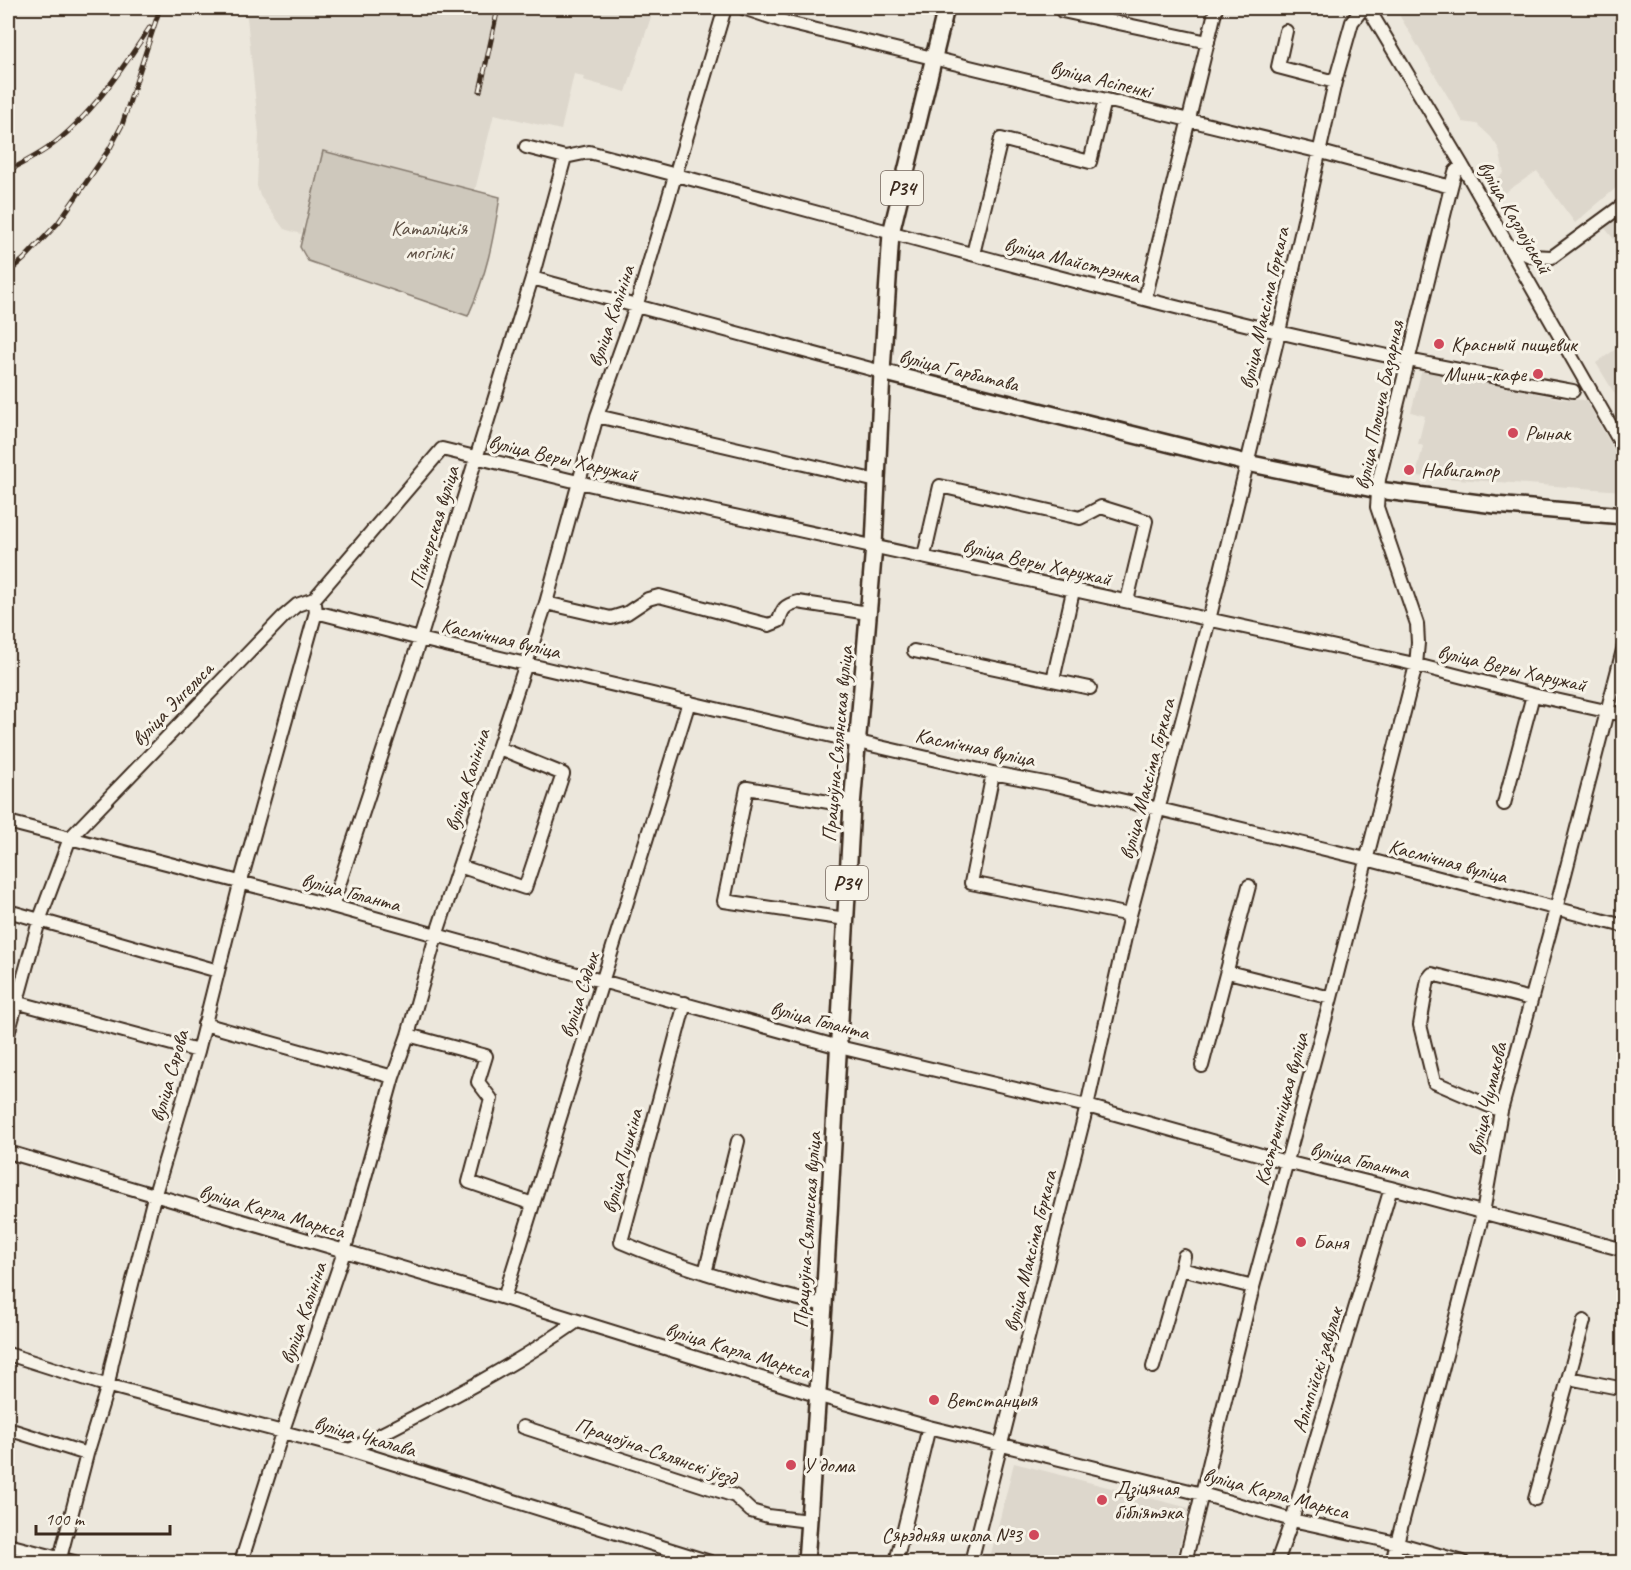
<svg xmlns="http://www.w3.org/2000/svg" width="1631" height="1570" viewBox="0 0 1631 1570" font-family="Caveat,sans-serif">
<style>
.built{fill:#ddd7cc}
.green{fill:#cec8bc;stroke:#84796d;stroke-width:1.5}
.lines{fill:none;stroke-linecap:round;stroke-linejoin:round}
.minor-casing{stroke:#3b2a1e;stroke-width:16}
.major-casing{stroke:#3b2a1e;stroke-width:20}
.minor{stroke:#f7f3e8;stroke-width:12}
.major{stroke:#f7f3e8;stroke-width:15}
.rail-casing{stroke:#3b2a1e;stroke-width:5}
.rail{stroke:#f7f3e8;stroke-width:3;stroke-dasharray:9;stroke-linecap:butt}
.poi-dot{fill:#d1495b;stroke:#f7f3e8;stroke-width:2}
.labels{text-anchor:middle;stroke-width:6;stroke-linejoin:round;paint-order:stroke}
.shield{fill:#f7f3e8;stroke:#73665b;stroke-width:1.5}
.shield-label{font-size:20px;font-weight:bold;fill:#3b2a1e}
.street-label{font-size:21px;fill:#3b2a1e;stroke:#f7f3e8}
.park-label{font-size:21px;fill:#605246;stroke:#f7f3e8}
.poi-label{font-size:21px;fill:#3b2a1e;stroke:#f7f3e8;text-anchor:start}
</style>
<rect width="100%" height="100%" fill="#ece7dc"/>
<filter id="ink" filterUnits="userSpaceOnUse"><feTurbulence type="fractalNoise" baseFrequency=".0167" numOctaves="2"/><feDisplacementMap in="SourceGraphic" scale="12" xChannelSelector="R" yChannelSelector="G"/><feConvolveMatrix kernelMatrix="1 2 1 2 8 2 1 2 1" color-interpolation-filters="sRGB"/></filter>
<g filter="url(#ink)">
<!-- built -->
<path class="built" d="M246,8h408l-28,84 -43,-12 1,-4 -10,-2 -13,56 -67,-16 -19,76 -152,-39 -4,23 -18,60 -17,-5 -24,-33 -3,-10 2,-52z
M1395,8h228v174l-48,41 -38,-52 -33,22 -8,-14 8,-6 -5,-24 -8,-12 -14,-13 -14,-2z
M1622,212l1,31 -3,-3 -3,3 -13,-16z
M1623,344v63l-27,-44z
M1422,369l141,30 23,1 37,66v25l-207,-15 7,-30 -5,-2 7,-28 -14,-4z
M1014,1463l175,45 -14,54h-186z"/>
<!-- green -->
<path class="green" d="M323,151l177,46c-7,44 -13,77 -32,119l-160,-55 -8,-14z"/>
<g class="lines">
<defs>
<path id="minor" d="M743,8l45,15 533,129 130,35
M1368,8l94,157 162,284
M1062,11l146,31
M1286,31l-8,36 57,15
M526,147l39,10 24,-5c230,60 458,125 689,180 98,23 196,41 295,59
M1508,245l22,11 22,1 72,-53
M973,254l28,-115 89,23 15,-62
M532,278l350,94
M1145,299l71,-291
M597,416l280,65
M924,556l16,-70 140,32 21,-11 45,14 -19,80
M546,603l65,15 16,-5 21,-14 11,-3 110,29 10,-4c3,-12 6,-16 19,-19l70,11
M316,612l104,27 334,79 239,55 63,12 103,24 207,50 258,67
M914,651l176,37
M1053,680l20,-89
M993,773l-22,110 159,32
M1504,804l29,-109
M8,822l324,84 507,141 248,59 199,56 105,26 233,62
M459,866l66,22 38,-114 -64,-26
M332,906l88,-267 112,-361 33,-121
M8,911l210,60
M846,919l-122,-18 23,-113 105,18
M1228,972l103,26
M8,1000l190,51
M685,1003l-64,239c65,28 134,47 203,63
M204,1024l189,53
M8,1034l31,-113 31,-83 213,-221 14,-12 17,-6 128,-150 136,33 827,180 128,33 91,20
M408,1035l78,21 -8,26 13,17 -22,83 64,22
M1202,1066l47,-180
M1501,1111l-67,-29 -14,-57 8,-46 4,-5 99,25
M8,1152l496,146 312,97 113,32 273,67 90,26 105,23 66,19
M1181,1269l3,-13
M705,1273l33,-132
M504,1298l185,-596
M8,1354l91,29 251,67 360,112
M1153,1367l28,-98 72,18
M1569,1378l55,11
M523,1427l212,69 16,15 17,5 40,5
M8,1429l79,25
M350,1450c78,-40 155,-78 226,-128
M1535,1499l49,-178
M8,1545l66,17
M59,1562l28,-108 21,-69 4,-22 42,-166 44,-146 42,-167 76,-272 -1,-8
M241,1562l41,-129 62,-181 49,-175 15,-42 28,-99 110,-333 51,-187 39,-109 89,-299
M896,1562l33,-135
M971,1562l116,-456 43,-191 79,-295 70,-288 56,-250 17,-60 11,-14
M1185,1562l68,-275 78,-289 85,-333 2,-22 -1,-19 -40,-117 2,-28 72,-292 4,-15 7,-7
M1277,1562l15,-42 99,-332
M1392,1562l91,-349 18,-102 55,-202 68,-263"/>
<path id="major" d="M882,372l365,91 131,27 117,15 129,11
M806,1562l18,-257 28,-499 22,-260 8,-174 9,-139 55,-225"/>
</defs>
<!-- minor casing -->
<use href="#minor" class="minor-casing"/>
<!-- major casing -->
<use href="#major" class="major-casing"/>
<!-- minor -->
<use href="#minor" class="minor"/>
<!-- major -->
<use href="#major" class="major"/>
<defs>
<path id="rail" d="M480,91l18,-83
M8,171c13,-7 27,-14 40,-23 41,-29 75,-80 102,-121
M8,273l16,-14 34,-36 52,-75 12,-23 38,-117"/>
</defs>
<!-- rail casing -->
<use href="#rail" class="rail-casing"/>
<!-- rail -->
<use href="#rail" class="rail"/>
</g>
</g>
<!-- markers -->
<g class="poi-dot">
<circle cx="1439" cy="344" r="6"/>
<circle cx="1538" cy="374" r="6"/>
<circle cx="1513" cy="433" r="6"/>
<circle cx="1409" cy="470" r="6"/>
<circle cx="1301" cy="1242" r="6"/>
<circle cx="934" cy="1400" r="6"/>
<circle cx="791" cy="1465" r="6"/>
<circle cx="1102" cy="1500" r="6"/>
<circle cx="1034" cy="1535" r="6"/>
</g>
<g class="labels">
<!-- shield labels -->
<g class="shield">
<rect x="881" y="171" width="42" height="34" rx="4.5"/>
<rect x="826" y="866" width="42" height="34" rx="4.5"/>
</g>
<g class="shield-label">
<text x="902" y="195">Р34</text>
<text x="847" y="890">Р34</text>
</g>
<!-- street labels -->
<g class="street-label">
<text transform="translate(1101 79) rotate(14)" y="7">вуліца Асіпенкі</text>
<text transform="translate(1515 217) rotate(60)" y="7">вуліца Казлоўскай</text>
<text transform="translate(1072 260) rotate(14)" y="7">вуліца Майстрэнка</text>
<text transform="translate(1264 308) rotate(-77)" y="7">вуліца Максіма Горкага</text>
<text transform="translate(611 316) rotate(-71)" y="7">вуліца Калініна</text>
<text transform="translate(959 370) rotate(14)" y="7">вуліца Гарбатава</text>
<text transform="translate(1379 405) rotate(-78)" y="7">вуліца Плошча Базарная</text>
<text transform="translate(563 458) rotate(13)" y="7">вуліца Веры Харужай</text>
<text transform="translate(434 527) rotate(-73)" y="7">Піянерская вуліца</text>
<text transform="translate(1037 562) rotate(13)" y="7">вуліца Веры Харужай</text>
<text transform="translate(501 638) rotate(13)" y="7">Касмічная вуліца</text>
<text transform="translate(1512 668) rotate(13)" y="7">вуліца Веры Харужай</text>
<text transform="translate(172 704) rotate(-46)" y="7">вуліца Энгельса</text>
<text transform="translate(837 744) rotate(-85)" y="7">Працоўна-Сялянская вуліца</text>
<text transform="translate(975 747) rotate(12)" y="7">Касмічная вуліца</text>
<text transform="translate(1147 779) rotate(-75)" y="7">вуліца Максіма Горкага</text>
<text transform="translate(467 780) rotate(-72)" y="7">вуліца Калініна</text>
<text transform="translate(1448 861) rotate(15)" y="7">Касмічная вуліца</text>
<text transform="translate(351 892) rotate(15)" y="7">вуліца Голанта</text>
<text transform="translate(579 995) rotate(-72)" y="7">вуліца Сядых</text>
<text transform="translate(820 1020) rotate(15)" y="7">вуліца Голанта</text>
<text transform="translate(169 1076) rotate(-74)" y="7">вуліца Сярова</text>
<text transform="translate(1487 1099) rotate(-77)" y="7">вуліца Чумакова</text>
<text transform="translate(1281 1109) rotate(-75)" y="7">Кастрычніцкая вуліца</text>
<text transform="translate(1360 1160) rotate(14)" y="7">вуліца Голанта</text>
<text transform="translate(622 1161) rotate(-75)" y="7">вуліца Пушкіна</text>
<text transform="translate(272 1211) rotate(16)" y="7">вуліца Карла Маркса</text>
<text transform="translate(807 1230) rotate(-86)" y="7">Працоўна-Сялянская вуліца</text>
<text transform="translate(1030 1251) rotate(-76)" y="7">вуліца Максіма Горкага</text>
<text transform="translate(303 1313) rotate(-71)" y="7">вуліца Калініна</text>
<text transform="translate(738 1350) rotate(17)" y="7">вуліца Карла Маркса</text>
<text transform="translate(1317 1370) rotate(-73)" y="7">Алімпійскі завулак</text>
<text transform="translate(365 1436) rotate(16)" y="7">вуліца Чкалава</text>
<text transform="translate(656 1451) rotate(19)" y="7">Працоўна-Сялянскі ўезд</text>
<text transform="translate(1276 1493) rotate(15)" y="7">вуліца Карла Маркса</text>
</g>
<!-- park labels -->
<g class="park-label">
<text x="429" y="235">Каталіцкія<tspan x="429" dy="24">могілкі</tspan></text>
</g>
<!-- poi labels -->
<g class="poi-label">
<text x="1451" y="351">Красный пищевик</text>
<text x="1526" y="381" text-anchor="end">Мини-кафе</text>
<text x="1525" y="440">Рынак</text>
<text x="1421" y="477">Навигатор</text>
<text x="1313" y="1249">Баня</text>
<text x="946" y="1407">Ветстанцыя</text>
<text x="803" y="1472">У дома</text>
<text x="1114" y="1495">Дзіцячая<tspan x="1114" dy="24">бібліятэка</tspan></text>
<text x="1022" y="1542" text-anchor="end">Сярэдняя школа №3</text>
</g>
</g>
<!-- margin -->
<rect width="1631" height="1570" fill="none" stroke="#f7f3e8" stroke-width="30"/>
<rect x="15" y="15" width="1601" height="1540" fill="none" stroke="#3b2a1e" stroke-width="2" filter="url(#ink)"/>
<!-- scale -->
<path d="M36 1525v9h134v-9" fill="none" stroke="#3b2a1e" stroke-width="3"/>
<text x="45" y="1525" font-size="18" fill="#3b2a1e" stroke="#f7f3e8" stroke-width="4.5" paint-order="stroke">100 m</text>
</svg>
